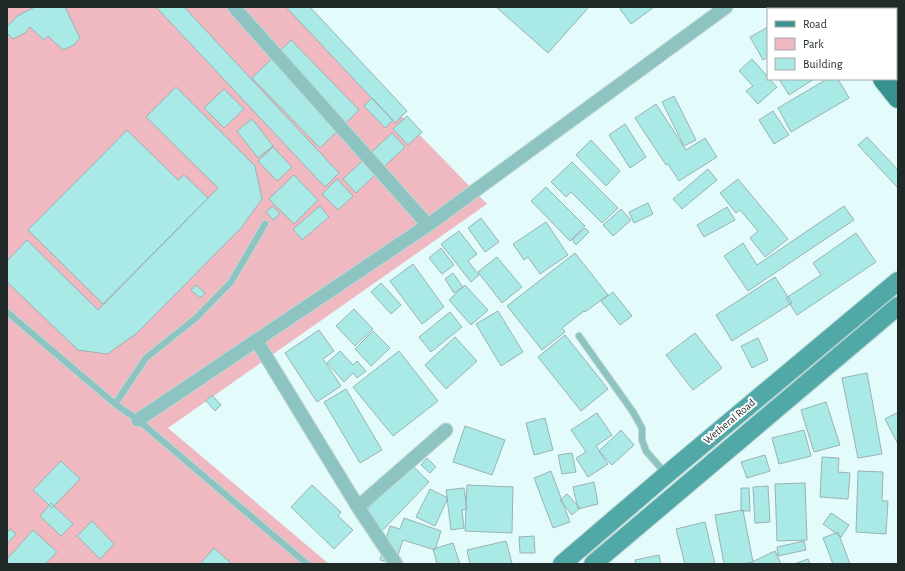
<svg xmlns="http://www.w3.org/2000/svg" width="905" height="571" viewBox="0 0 905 571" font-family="'Alegreya Sans',sans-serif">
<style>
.green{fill:#f0b9c1}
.building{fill:#a9eae7;stroke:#9ab2b1}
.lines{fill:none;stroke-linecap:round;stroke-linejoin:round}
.service-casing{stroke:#c0d6d5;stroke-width:8}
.minor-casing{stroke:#c0d6d5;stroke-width:15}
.secondary-casing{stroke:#c0d6d5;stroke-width:20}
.primary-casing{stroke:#c0d6d5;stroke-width:22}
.service{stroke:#8dc3c0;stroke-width:6}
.minor{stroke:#8dc3c0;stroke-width:13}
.secondary{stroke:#50a9a6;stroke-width:18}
.primary{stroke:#37928f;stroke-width:20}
.labels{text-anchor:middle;stroke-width:4;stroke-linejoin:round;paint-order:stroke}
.street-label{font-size:11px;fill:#1f2928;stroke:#fff}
</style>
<rect width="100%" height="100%" fill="#e3fcfb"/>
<!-- green -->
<path class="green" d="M7,7h288l192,197 -319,224 161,136h-322z"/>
<!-- building -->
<path class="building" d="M35,7h30l15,31 -6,7 -11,5 -15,-14 -4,4 -14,-13 -5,6 -12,6 -6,-6v-6l10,-11z
M156,7h28l155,166 -14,14z
M286,7h24l97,104 -12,12z
M496,7h93l-41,46z
M623,7h31l-23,17 -11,-15z
M768,27v30l-5,3 -13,-23z
M291,40l68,70 -39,38 -68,-70z
M752,59l16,18v2h1l8,8 -19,17 -12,-13 7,-5 -14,-15z
M779,79h35l-25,16z
M827,79h11l11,19 -58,34 -13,-24z
M176,87l79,79 7,33 -21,29 -105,106 -29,20 -29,-4 -71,-68v-21l20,-21 71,70 120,-122 -72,-71z
M224,89l20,20 -20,19 -20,-20z
M674,96l22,44 -12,6 -22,-44z
M372,98l21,22 -8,8 -21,-22z
M656,104l30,46 19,-12 12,19 -38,24 -11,-17 -2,1 -31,-47z
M773,111l16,24 -15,9 -15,-24z
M407,116l15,16 -14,13 -15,-16z
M252,119l21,27 -15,12 -21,-27z
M625,124l21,33 -16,11 -21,-33z
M127,130l51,50 6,-5 24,23 -105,106 -75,-74z
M392,133l13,14 -49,46 -13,-14z
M867,137l31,33v18l-40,-43z
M591,140l29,31 -14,15 -30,-31z
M273,147l19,20 -15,14 -19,-20z
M572,162l46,46 -16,15 -31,-31 -5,5 -15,-15z
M708,169l9,11 -35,29 -9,-10z
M294,175l24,25 -24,24 -25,-25z
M337,179l16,17 -15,14 -16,-16z
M738,179l50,60 -23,18 -15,-19 8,-7 -18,-21 -4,3 -16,-20z
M546,187l39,39 -15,15 -39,-40z
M648,203l5,11 -19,9 -5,-11z
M273,206l7,8 -7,6 -7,-8z
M320,206l9,11 -27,23 -9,-11z
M844,206l10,14 -106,71 -24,-35 19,-13 14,22z
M727,207l8,13 -31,17 -7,-12z
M621,209l10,11 -18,16 -10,-11z
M481,218l18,24 -14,10 -17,-24z
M546,222l22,33 -28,19 -12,-17 -4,3 -11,-16z
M585,228l4,4 -13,13 -4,-5z
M459,231l18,23 -9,7 11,14 -8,7 -30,-38z
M856,233l20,29 -79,53 -11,-17 35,-23 -8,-12z
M441,248l13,17 -12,9 -13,-16z
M575,253l33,42 -23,17 -1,-1 -22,17 3,4 -23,18 -35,-44z
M497,257l25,30 -20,16 -24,-31z
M413,264l31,43 -22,17 -32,-43z
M453,273l10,14 -9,6 -9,-14z
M775,277l17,26 -60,38 -16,-26z
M381,283l20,22 -10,9 -20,-22z
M196,285l9,8 -5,5 -9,-8z
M465,285l23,25 -17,15 -22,-25z
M613,292l19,24 -12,9 -19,-24z
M354,309l19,20 -18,17 -19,-20z
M498,311l25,41 -22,14 -25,-42z
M450,312l12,15 -31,25 -12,-15z
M319,330l15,21 -11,8 18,27 -24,16 -32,-49z
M373,331l17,17 -19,18 -16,-17z
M695,333l27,35 -29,22 -27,-35z
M565,335l43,54 -27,22 -43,-54z
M455,337l22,24 -31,28 -21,-24z
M758,338l10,22 -16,8 -11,-22z
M340,351l13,14 4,-4 9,10 -9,7 -4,-5 -9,9 -17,-19z
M399,351l39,50 -45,35 -40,-49z
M867,373l15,81 -24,4 -16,-80z
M346,389l36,61 -22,13 -36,-61z
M212,395l9,10 -6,6 -9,-10z
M826,402l14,43 -26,7 -13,-42z
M898,412v32l-13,-25z
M597,413l15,22 -16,11 12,18 -20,13 -12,-19 10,-6 -15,-22z
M545,418l8,32 -19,5 -8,-32z
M465,426l40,14 -13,35 -39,-13z
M621,430l13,15 -22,20 -13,-14z
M804,430l7,26 -32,8 -7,-26z
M572,453l4,19 -14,2 -4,-19z
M765,455l5,16 -23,7 -6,-16z
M822,457l17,1 -1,14 12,1 -2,26 -28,-2z
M427,458l9,9 -6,6 -9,-8z
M61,461l19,18 -28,29 -19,-18z
M411,464l18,18 -51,53 -13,-23z
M551,471l19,51 -17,6 -19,-50z
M858,471l25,1 -1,29h6l-2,33 -30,-2z
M594,482l4,22 -20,5 -5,-22z
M805,483l2,57 -30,1 -2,-57z
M312,485l29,27 -3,4 15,14 -19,19 -43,-42z
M467,485l46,2 -1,46 -47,-2z
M768,486l2,36 -15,1 -2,-36z
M464,488l3,21 -5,1 2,18 -13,2 -5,-40z
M741,488h8l1,23h-9z
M430,489l18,9 -13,28 -19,-9z
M567,494l13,14 -8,7 -12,-15z
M51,503l22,21 -12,12 -21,-20z
M743,510l10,52 -12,2h-17l-9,-49z
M831,513l18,12 -8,12 -18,-13z
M404,518l37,13 -6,19 -32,-10 -8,24 -15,-4 10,-34 10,3z
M92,521l22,23 -14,15 -23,-23z
M705,522l10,42h-30l-9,-35z
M10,529l6,5 -9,10v-11z
M33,530l24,22 -12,12h-38v-5z
M838,532l12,32h-17l-10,-26z
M534,536l1,17h-15l-1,-16z
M506,541l6,22 -4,1h-38l-3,-14z
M804,541l2,9 -28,6 -1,-9z
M453,543l7,21h-27l4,-1 -4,-14z
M214,548l18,16h-32z
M775,551l6,13h-28l-1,-2z
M659,555l2,9h-25l-1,-4z
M808,559l2,5h-16z"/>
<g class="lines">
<defs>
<path id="service" d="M7,312l108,92 23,16 169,144
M579,336l54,76 9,16v12l4,11 19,22
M115,404l31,-46 50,-40 35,-36 34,-58"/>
<path id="minor" d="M234,7l194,218
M256,340l102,167 38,57
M138,420l290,-195 298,-218
M358,507l88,-77"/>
<path id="secondary" d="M562,564l104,-89 232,-194
M593,564l305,-258"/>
<path id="primary" d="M834,7l1,2
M863,7l1,2
M896,57l2,2
M883,79l15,19"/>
</defs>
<!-- service casing -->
<use href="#service" class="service-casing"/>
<!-- minor casing -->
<use href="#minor" class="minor-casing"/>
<!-- secondary casing -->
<use href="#secondary" class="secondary-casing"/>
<!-- primary casing -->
<use href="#primary" class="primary-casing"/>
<!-- service -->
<use href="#service" class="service"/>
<!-- minor -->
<use href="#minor" class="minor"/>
<!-- secondary -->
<use href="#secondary" class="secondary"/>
<!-- primary -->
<use href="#primary" class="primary"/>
</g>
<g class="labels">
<!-- street labels -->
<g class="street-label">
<text transform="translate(729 421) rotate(-40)" y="4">Wetheral Road</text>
</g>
</g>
<!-- border -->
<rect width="905" height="571" fill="none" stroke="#1f2928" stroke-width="16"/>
<!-- legend -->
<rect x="767" y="8" width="130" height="72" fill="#ffffff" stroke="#a5a9a9"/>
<rect x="775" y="21" width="20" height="6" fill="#37928f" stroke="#a5a9a9"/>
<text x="803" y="28" font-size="12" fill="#1f2928">Road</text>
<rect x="775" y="38" width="20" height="12" fill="#f0b9c1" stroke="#a5a9a9"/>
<text x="803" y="48" font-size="12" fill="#1f2928">Park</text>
<rect x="775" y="58" width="20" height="12" fill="#a9eae7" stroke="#a5a9a9"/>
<text x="803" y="68" font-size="12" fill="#1f2928">Building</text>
</svg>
